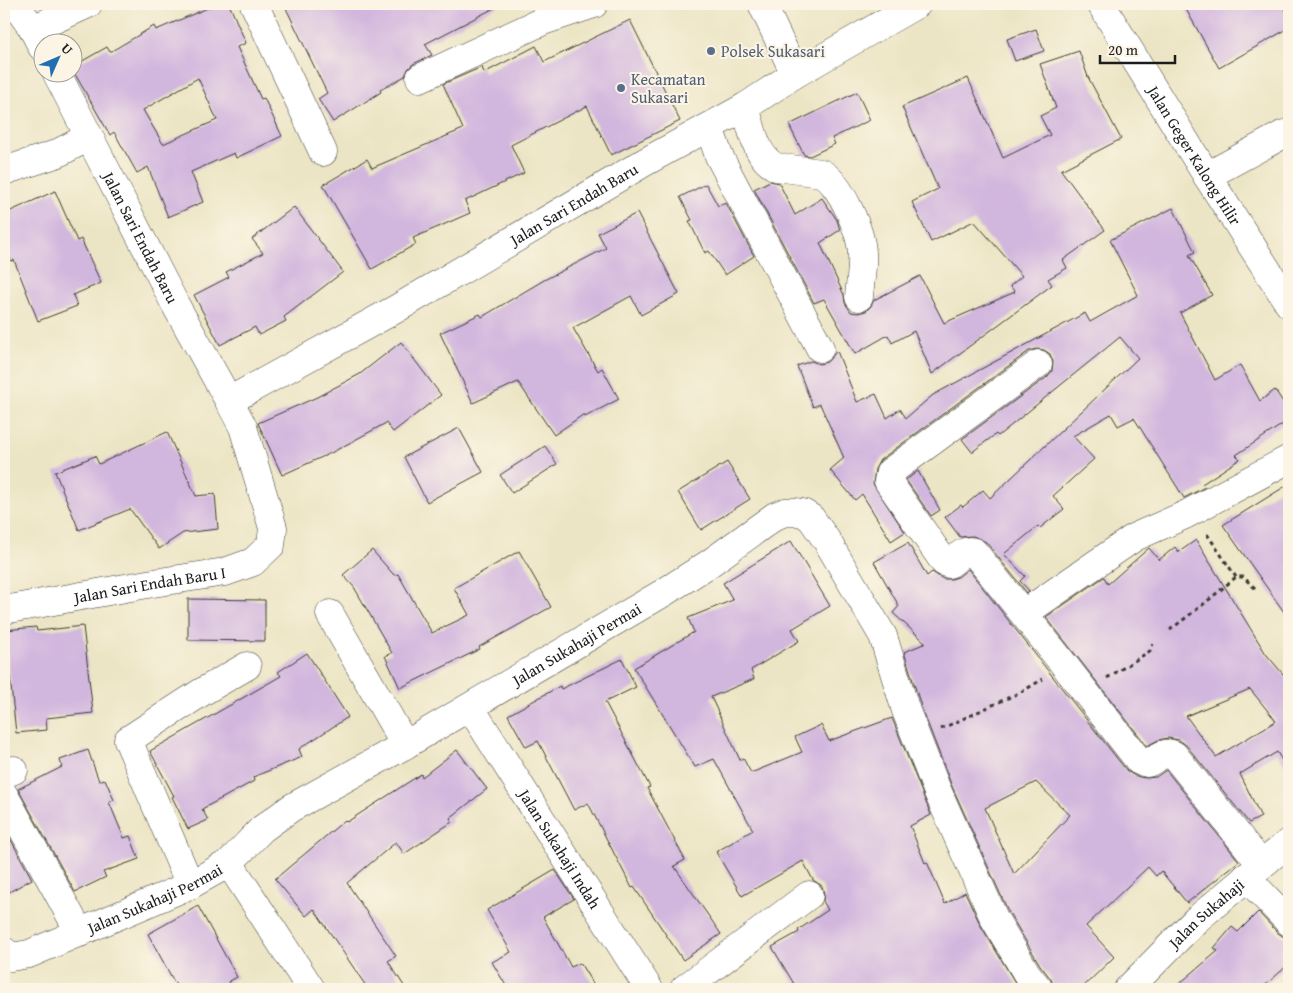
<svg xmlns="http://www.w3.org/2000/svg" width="1293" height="993" viewBox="0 0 1293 993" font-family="'Gentium Book Plus',serif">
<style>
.building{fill:#d1b6de;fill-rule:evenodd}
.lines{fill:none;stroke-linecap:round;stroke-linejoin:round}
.minor-casing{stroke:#3b3a35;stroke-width:29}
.major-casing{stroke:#3b3a35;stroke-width:29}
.path{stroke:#3b3a35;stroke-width:3;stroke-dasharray:4 4;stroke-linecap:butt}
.minor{stroke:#fff;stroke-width:28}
.major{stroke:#fff;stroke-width:28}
.service-dot{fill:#5c6f8a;stroke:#fcf5e5;stroke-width:2}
.labels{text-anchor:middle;stroke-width:4;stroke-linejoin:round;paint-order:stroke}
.service-label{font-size:16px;fill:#4e5e75;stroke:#fcf5e5;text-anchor:start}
.street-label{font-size:16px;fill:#1c1c1c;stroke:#fcf5e5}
</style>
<rect width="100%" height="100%" fill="#fcf5e5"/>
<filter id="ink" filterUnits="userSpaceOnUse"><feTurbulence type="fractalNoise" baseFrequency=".02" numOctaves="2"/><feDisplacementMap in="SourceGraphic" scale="10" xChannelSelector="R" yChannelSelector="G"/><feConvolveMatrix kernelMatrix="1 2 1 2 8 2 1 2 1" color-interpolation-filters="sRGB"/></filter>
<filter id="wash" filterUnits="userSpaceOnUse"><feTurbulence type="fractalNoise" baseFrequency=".0096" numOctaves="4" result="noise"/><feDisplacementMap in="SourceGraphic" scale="20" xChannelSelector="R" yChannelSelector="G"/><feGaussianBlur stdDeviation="1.12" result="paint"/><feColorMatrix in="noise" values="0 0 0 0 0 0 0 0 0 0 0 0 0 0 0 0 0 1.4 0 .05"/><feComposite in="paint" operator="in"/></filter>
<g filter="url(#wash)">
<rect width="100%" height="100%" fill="#ece5c5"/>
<g id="blocks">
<!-- building -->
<path class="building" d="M217,4h12l17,39 -9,4 24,52 3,-1 18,38 -46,22 -2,-5 -43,19 12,30 -35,15 -20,-50 -11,6 -23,-41 -4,3 -38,-66v-2l35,-20 3,5 44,-26 2,4zM198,78l19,42 -54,24 -20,-34z
M284,4h218l-77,40 7,11 -19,9 -5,5 -3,7 -25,14 1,2 -48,30 -15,-23 9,-6z
M1183,4h99l7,13v11l-70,40z
M630,20l50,101 -69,34 -24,-49 -76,39 13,28 -59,28 5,12 -57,25 3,6 -44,25 -49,-84 44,-26 5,9 91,-39 -20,-45 39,-17 2,6 52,-27 8,16z
M1036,29l8,22 -29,10 -8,-22z
M1079,51l9,26 33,62 -60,31 44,60 -42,30 4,8 -19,11 4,6 -120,89 -18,-43 -22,12 -4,-8 -33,19 -31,-55 -10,4 -60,-114 16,-8 9,2 16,32 27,-17 15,22 3,10 -20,13 24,52 1,8 6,9 7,1 8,-2 5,-5 3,-6 46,-24 24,47 71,-31 -5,-6 12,-10 -48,-55 -43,21 -19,-40 26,-13 -36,-82 66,-29 35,80 47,-23 -10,-19 16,-8 -16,-44z
M857,92l13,28 -38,18 3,6 -25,12 -6,-1 -15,-30z
M706,184l12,22 8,-3 28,53 -29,19 -16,-24 -4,2 -16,-32 3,-1 -12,-23z
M55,191l22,50 4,-2 20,44 -28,12 4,11 -39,15 -24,-61 -3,1 -7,-18v-29z
M294,207l49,65 -59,45 2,4 -27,14 -4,-8 -35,18 -26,-50 35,-18 -3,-5 37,-19 -11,-14z
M1173,208l22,44 -6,3 23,40 -32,18 35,67 25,-15 20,36 15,-11 14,21v9l-53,35 4,4 -38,25 3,3 -21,11 -50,-80 -16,8 -7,-12 -38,22 21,23 -41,37 11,13 -24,19 -2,-2 -34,28 21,22 -5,5 9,10 -2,2 -41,-51 -13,-6 -13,1 -15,-20 16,-12 2,2 20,-17 7,8 148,-140 -18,-21 -122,99 -2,-2 -24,18 -10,-13 85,-62 5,-6 1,-9 -3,-8 -6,-4 -8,-1 -7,2 -149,109 -5,9 -2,15 32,48 -14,9 -29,-47 -7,6 -25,-30 14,-12 -24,-54 -7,3 -16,-41 14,-5 8,3 8,-2 10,-11 20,51 19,-8 11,24 13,-9 6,9 27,-23 152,-82 5,9 48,-27 -28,-55z
M637,213l42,81 -38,21 -10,-19 -58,32 25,43 4,-3 17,31 -34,18 -1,-3 -30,21 -36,-53 -45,21 -33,-70 40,-19 2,3 62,-37 62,-32 -8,-15z
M401,342l40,53 -48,37 -7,-9 -55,30 -49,22 -24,-52 59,-26 43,-23z
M459,428l24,44 -56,30 -23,-45z
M167,432l29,64 19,-2 3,35 -35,4 -24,16 -29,-40 -51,21 -24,-58 40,-16 4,8z
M545,446l12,18 -45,29 -12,-18z
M727,462l23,37 -49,31 -23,-38z
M918,471l22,39 -9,6 -25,-36z
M1289,484v135l-66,-94z
M1196,540l70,114 23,27v91l-12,-20 -37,22 21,43 -12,6 -63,-78 -7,-5 -11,-2 -10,2 -11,6 -101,-129 58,-40 4,7 41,-36 10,12 16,-13 4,5zM1250,689l26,32 -60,36 -30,-41z
M791,541l39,65 -38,23 7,12 -48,29 3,9 -43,18 29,63 3,-2 8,15 51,-21 -7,-15 26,-12 8,16 63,-23 39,97 -21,11 15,37 2,-1 18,42 20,-12 16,34 38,63h-222l-25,-42 27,-15 -1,-2 30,-20 -5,-9 1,-7 -2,-8 -9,-6 -10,-19 -61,35 -26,-44 37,-22 -39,-71 -19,8 -61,-99 60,-36 -6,-14 45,-18 -10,-17z
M908,543l19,33 5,-4 11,7h8l7,-2 10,-8 159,202 8,5 10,2 11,-1 10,-7 73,91 -52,42 -26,-32 -5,5 -8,-9 -62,59 28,31 -33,32h-27l-3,-10 -11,-14 -32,-54 -57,-127 -30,-78 -17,-54 22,-9 -33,-30 6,-7 -25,-44zM1036,782l34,33 -56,59 -29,-66z
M372,550l22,25 4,-1 34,59 37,-18 -15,-27 65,-37 32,56 -72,40 1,2 -80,39 -15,-32 7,-3 -38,-66 -11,-12z
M188,599l77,1v41l-77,-1z
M83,626l10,87 -47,5 1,12 -31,3 -11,-103 31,-3 1,4z
M307,653l41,64 -49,32 3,8 -49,20 1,4 -52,28 6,11 -20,9 -16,-32 2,-1 -24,-45 131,-75 -3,-4z
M622,659l14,28 -31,15 45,85 -3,1 38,72 -11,6 47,68 -38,26 -49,-73 -2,1 -44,-85 -14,7 -36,-69 -12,6 -18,-32 52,-29 1,3z
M88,750l11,31 6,-2 9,21 -5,2 15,36 6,-2 9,23 -36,13 3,5 -31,15 -57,-103 44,-22 -2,-7z
M457,750l30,39 -37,29 2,4 -48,32 -8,-12 -49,41 49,73 -8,5 18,28h-38l-54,-80 -8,7 -31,-37 70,-59 2,2 74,-48 1,3z
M4,827l28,52 -28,16z
M555,870l19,29 -31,18 28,50 9,-4 16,26h-88l-16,-27 19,-10 -24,-42z
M198,906l39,71 -9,5 4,7h-54l-30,-55z
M1258,912l20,21 6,4h5v27l-28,25h-88l45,-38 -4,-3 18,-21 6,5z"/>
</g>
</g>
<g filter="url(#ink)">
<use href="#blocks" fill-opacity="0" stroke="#3b3a35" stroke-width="1"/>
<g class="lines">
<defs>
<g id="minor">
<path d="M254,4l69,148"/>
<path d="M420,78l123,-57 51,-17"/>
<path d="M745,107c7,20 10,50 31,60l45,6c19,9 41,60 41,81 1,14 -2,29 -3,43"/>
<path d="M709,127l10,29 101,192"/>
<path d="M4,171l52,-17 33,-17"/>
<path d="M1207,176l77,-42"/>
<path d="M1038,364l-148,108 -2,9 56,81 5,2c9,-5 14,-16 25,-12l88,110 77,99 9,2c8,-4 17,-13 26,-8l87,109"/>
<path id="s1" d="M4,610l149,-27 72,-11 28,-10 18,-17 2,-17 -30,-101 -14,-26"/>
<path d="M1026,612l109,-75 50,-22 104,-56"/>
<path d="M330,614l75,131"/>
<path id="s2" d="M470,707l179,282"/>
<path d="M4,774l10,-4"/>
<path d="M4,795l76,138"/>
<path d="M229,863l82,126"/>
<path d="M1246,877l43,45"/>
<path d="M190,885l-62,-145 74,-48 45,-26"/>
<path id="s3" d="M4,951l7,6 18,-3 161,-69 39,-22 33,-34 29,-21 114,-63 258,-152 47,-30 65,-47 10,-4h11l7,1 8,5 16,23 56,95 23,75 31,79 57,128 33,56 12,15"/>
<path d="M684,989l125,-94"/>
<path id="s4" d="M1128,989l68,-69 93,-78"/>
</g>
<g id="major">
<path d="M15,4l18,25 9,18"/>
<path d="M762,4l33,70"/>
<path id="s5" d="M1101,4l106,172 82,128"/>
<path d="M33,29l55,-25"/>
<path id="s6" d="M56,72l119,232 54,97 167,-92 249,-147 100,-55 50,-33 122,-70"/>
</g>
</defs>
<!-- minor casing -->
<use href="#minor" class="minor-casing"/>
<!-- major casing -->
<use href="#major" class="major-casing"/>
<!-- path -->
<path class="path" d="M1207,534l29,43
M1170,630l35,-27 31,-26h7l13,12
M1107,678l43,-27 3,-7
M941,729l82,-38 20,-12"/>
<!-- minor -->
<use href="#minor" class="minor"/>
<!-- major -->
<use href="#major" class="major"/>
</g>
</g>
<!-- markers -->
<g class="service-dot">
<circle cx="711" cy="51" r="5"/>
<circle cx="621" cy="88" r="5"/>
</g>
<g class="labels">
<!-- service labels -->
<g class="service-label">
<text x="721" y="57">Polsek Sukasari</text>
<text x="631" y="85">Kecamatan<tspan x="631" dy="18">Sukasari</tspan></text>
</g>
<!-- street labels -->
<g class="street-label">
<text dy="6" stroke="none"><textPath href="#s5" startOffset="178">Jalan Geger Kalong Hilir</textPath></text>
<text dy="6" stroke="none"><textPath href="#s6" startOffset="769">Jalan Sari Endah Baru</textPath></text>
<text dy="6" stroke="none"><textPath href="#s6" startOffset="186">Jalan Sari Endah Baru</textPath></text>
<text dy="6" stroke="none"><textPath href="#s1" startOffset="148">Jalan Sari Endah Baru I</textPath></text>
<text dy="6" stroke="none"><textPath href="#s3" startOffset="660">Jalan Sukahaji Permai</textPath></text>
<text dy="6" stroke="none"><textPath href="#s2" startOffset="168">Jalan Sukahaji Indah</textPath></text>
<text dy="6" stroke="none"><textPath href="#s3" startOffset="165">Jalan Sukahaji Permai</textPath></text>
<text dy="6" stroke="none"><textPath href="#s4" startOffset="109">Jalan Sukahaji</textPath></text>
</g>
</g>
<!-- margin -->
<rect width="1293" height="993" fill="none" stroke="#fcf5e5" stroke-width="20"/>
<!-- north arrow -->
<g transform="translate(58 58) rotate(45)"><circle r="24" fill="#fcf5e5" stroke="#a29e95"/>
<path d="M0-4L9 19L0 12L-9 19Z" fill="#1f6fb2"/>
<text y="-8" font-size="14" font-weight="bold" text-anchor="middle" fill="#1c1c1c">U</text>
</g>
<!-- scale -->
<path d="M1100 55v8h75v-8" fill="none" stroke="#1c1c1c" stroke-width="2.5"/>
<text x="1108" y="55" font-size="15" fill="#1c1c1c" stroke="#fcf5e5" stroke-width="4" paint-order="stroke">20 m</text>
</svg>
